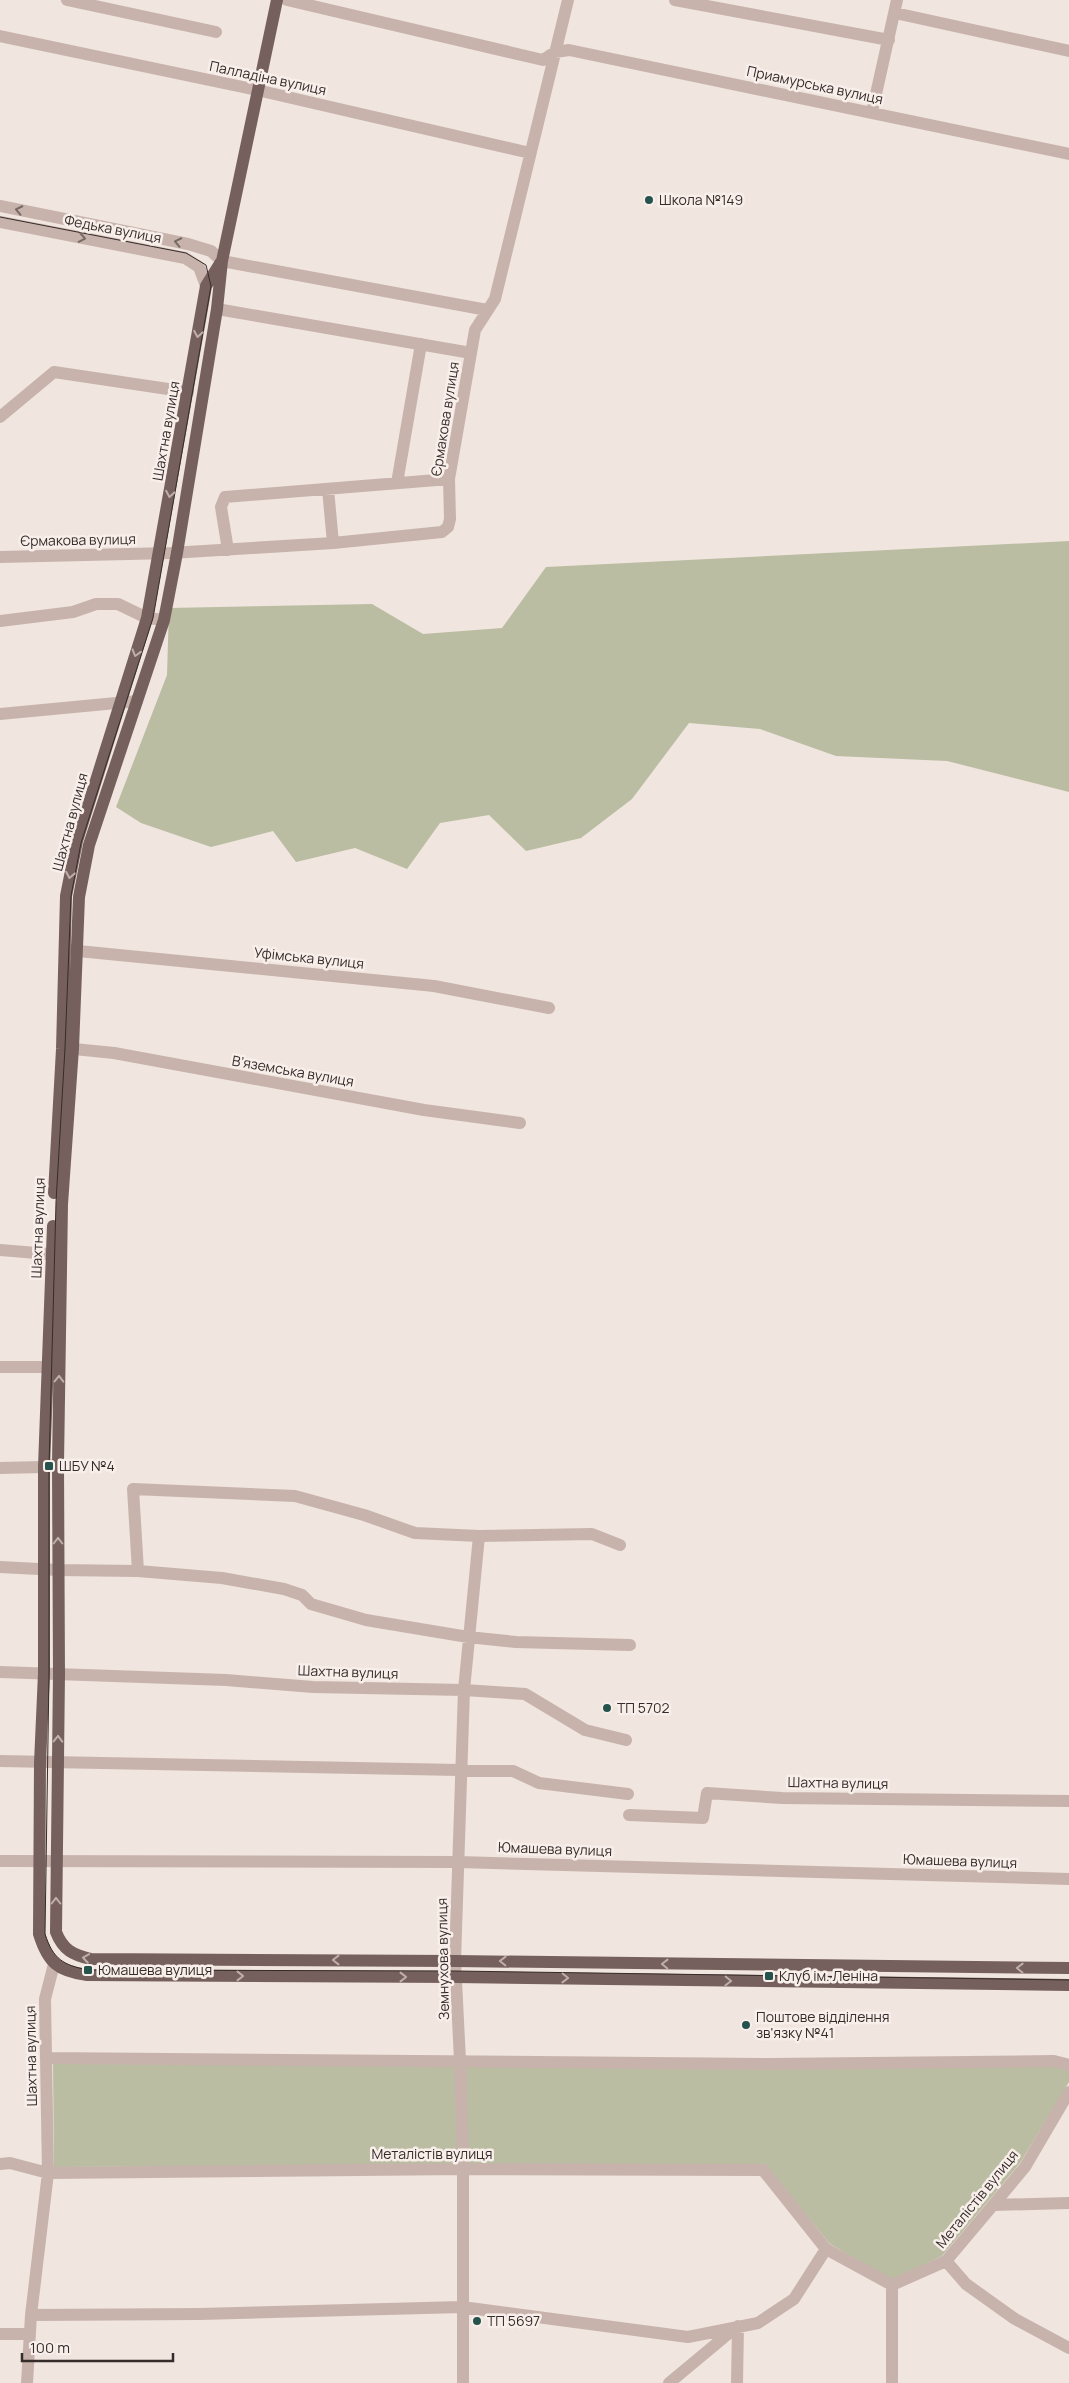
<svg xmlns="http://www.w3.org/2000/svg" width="1069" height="2383" viewBox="0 0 1069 2383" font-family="Manrope,sans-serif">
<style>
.green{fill:#babda1}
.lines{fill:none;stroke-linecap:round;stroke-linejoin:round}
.minor{stroke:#c7b3ac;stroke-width:12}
.major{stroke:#76605d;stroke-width:12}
.tram{stroke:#362c2a;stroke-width:1}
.oneway{stroke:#776964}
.oneway2{stroke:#beafab}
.poi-dot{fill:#25524c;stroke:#f8efeb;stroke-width:2}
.labels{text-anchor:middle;stroke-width:5;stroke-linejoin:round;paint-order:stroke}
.street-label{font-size:14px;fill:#362c2a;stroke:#f8efeb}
.poi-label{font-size:14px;fill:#362c2a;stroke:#f8efeb;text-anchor:start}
</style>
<rect width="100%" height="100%" fill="#f0e5df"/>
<!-- green -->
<path class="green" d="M1069,541v251l-122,-31 -111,-5 -76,-27 -71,-6 -57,76 -51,39 -55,13 -37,-36 -49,8 -33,46 -52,-21 -59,14 -23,-31 -62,16 -70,-24 -25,-16 51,-132 2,-67 203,-4 51,30 79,-6 44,-61z
M53,2062l999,4 17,4v12l-49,81 -78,93 -50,24 -62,-36 -66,-80 -710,3z"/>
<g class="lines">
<!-- minor -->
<path class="minor" d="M67,0l149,32
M287,0l256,60 12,-8 14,-2 500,104
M675,0l214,40
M895,13l174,38
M0,36l257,54 273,63
M872,112l25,-112
M0,206l188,38 23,7 11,10 265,49
M0,222l185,36 14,9 7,19
M217,309l254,44
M0,417l54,-45 134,20
M397,483l24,-139
M328,489l5,54
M228,550l-7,-43 4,-10 224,-18
M0,557l171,-4 162,-10 109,-11 6,-5 2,-8 -1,-40 26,-149 20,-31 73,-299
M0,621l73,-9 23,-8h22l29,14 17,2
M0,714l137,-13
M68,950l366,36 115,22
M64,1048l50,5 310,57 96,13
M0,1250l61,5
M0,1367h48
M0,1468l44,-1 14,-3
M0,1567l58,3 80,1 84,7 62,11 18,6 9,9 55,16 102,17 48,5 114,3
M138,1571l-5,-82 162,7 69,19 51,18 64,3 113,-2 28,11
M0,1672l226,8 87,7 151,3 61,4 60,36 41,10
M0,1761l513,10 26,12 89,11
M629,1815l74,3 4,-25 75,5 287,3
M0,1861l458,1 611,17
M46,2058l723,6 285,-3 15,4
M0,2164l10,-1 38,10 415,-4 300,1 63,79 66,36 54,-24 79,-94 44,-75
M993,2205l76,-2
M946,2261l20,23 49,35 54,29
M892,2285v98
M31,2315l169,-1 262,-7 226,30 70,-14 36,-24 32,-50
M0,2334h30
M27,2383l4,-68 17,-142 -3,-174 9,-35
M463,2383v-214l-3,-109 -5,-99 9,-271 15,-154
M669,2383l65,-54
M737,2383l1,-57"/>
<!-- major -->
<path class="major" d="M277,0l-55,261 -5,48 -40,244 -13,67 -75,225 -10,52 -6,151 -11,156 -4,260 1,210 -3,258c7,18 17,23 35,27l364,2 614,7
M54,1193l8,-144 4,-153 11,-55 70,-223 59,-332 15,-24
M53,1226l-9,241v206l-4,90 -1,171c9,29 19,37 48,41l368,2 614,8"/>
<!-- tram -->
<path class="tram" d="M0,217l186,36 20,12 5,21 -58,332 -72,225 -10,53 -6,152 -9,154 -7,264v208l-4,260c8,25 18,31 43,36l367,1 614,9"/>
</g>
<!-- one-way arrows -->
<defs><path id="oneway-chevron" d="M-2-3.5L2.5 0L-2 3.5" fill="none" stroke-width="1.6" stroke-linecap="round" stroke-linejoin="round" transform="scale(1.25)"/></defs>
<g class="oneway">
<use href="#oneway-chevron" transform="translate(19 210) rotate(-168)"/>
<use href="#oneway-chevron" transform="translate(82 238) rotate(11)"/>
<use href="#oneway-chevron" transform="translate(178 242) rotate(-168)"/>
</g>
<g class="oneway2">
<use href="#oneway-chevron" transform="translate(198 334) rotate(100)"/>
<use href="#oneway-chevron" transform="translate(170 494) rotate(100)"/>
<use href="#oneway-chevron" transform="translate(136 653) rotate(107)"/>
<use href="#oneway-chevron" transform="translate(70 875) rotate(101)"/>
<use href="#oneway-chevron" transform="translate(59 1379) rotate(-89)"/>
<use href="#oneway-chevron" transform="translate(58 1541) rotate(-90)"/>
<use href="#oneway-chevron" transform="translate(58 1739) rotate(-89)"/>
<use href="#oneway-chevron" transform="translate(56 1901) rotate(-90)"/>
<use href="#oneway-chevron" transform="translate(86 1958) rotate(-171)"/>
<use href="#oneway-chevron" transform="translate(336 1960) rotate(-180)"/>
<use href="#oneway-chevron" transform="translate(503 1961) rotate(-179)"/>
<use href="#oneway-chevron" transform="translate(665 1964) rotate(-179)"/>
<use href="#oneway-chevron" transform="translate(1020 1968) rotate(-179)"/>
<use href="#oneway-chevron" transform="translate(240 1976)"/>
<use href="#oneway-chevron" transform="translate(403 1977)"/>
<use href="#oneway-chevron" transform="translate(565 1978) rotate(1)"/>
<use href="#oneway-chevron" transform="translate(728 1981) rotate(1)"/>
</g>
<!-- markers -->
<g class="poi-dot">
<circle cx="649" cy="200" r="5"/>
<rect x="44" y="1461" width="10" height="10" rx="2.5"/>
<circle cx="607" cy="1708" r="5"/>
<rect x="83" y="1965" width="10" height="10" rx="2.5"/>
<rect x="764" y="1971" width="10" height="10" rx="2.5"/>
<circle cx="746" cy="2025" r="5"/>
<circle cx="477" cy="2321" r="5"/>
</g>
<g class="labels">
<!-- street labels -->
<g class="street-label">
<text transform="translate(268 78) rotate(12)" y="5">Палладіна вулиця</text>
<text transform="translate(815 85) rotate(12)" y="5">Приамурська вулиця</text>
<text transform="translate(113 229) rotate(11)" y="5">Федька вулиця</text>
<text transform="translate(445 419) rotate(-81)" y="5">Єрмакова вулиця</text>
<text transform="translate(166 431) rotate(-80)" y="5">Шахтна вулиця</text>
<text transform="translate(78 540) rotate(-1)" y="5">Єрмакова вулиця</text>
<text transform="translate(70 822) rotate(-75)" y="5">Шахтна вулиця</text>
<text transform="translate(309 958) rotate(6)" y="5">Уфімська вулиця</text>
<text transform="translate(293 1071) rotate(10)" y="5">В’яземська вулиця</text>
<text transform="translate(38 1228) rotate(-88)" y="5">Шахтна вулиця</text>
<text transform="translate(348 1672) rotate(2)" y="5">Шахтна вулиця</text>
<text transform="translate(838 1783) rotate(1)" y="5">Шахтна вулиця</text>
<text transform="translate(555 1849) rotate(2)" y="5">Юмашева вулиця</text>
<text transform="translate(960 1861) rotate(2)" y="5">Юмашева вулиця</text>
<text transform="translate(443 1959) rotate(-91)" y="5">Земнухова вулиця</text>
<text transform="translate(31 2056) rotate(-91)" y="5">Шахтна вулиця</text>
<text x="432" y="2159">Металістів вулиця</text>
<text transform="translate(977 2199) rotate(-51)" y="5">Металістів вулиця</text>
</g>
<!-- poi labels -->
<g class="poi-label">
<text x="659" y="205">Школа №149</text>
<text x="59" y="1471">ШБУ №4</text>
<text x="617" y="1713">ТП 5702</text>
<text x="98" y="1975">Юмашева вулиця</text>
<text x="779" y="1981">Клуб ім. Леніна</text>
<text x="756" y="2022">Поштове відділення<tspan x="756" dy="16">зв'язку №41</tspan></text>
<text x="487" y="2326">ТП 5697</text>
</g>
</g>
<!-- scale -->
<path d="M22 2353v8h151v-8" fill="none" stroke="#362c2a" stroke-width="2.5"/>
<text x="30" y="2353" font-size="15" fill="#362c2a" stroke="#f8efeb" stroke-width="4" paint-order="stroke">100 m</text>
</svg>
